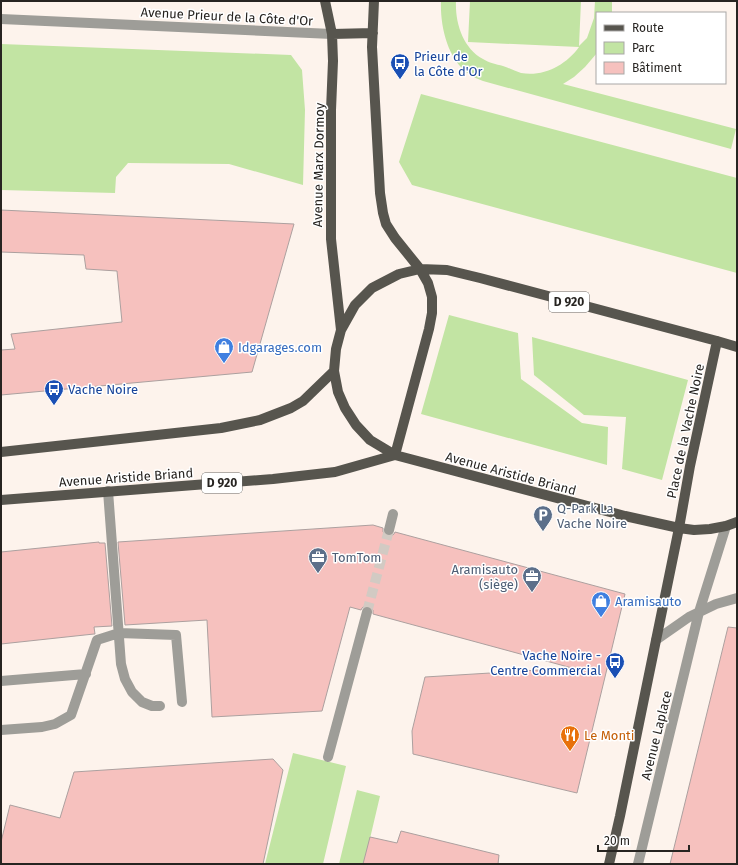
<svg xmlns="http://www.w3.org/2000/svg" width="738" height="865" viewBox="0 0 738 865" font-family="'Fira Sans',sans-serif">
<style>
.green{fill:#c2e4a3}
.building{fill:#f6c1be;stroke:#aca09f}
.lines{fill:none;stroke-linecap:round;stroke-linejoin:round}
.minor-tunnel{stroke:#d2cac3;stroke-width:10;stroke-dasharray:10 5;stroke-linecap:butt}
.minor{stroke:#9e9d98;stroke-width:10}
.major{stroke:#57554e;stroke-width:10}
.labels{text-anchor:middle;stroke-width:3;stroke-linejoin:round;paint-order:stroke}
.shield{fill:#fff;stroke:#686664;stroke-width:1}
.shield-label{font-size:12px;font-weight:bold;fill:#272421}
.street-label{font-size:13px;fill:#272421;stroke:#fff}
.transit-label{font-size:13px;fill:#164399;stroke:#fff;text-anchor:start}
.shop-label{font-size:13px;fill:#366cbe;stroke:#fff;text-anchor:start}
.service-label{font-size:13px;fill:#4e5e75;stroke:#fff;text-anchor:start}
.food-label{font-size:13px;fill:#c56008;stroke:#fff;text-anchor:start}
</style>
<rect width="100%" height="100%" fill="#fdf3ec"/>
<!-- green -->
<path class="green" d="M441,1h15c-1,22 7,47 27,58 6,4 13,5 20,7 6,2 12,5 18,7 23,4 45,-8 58,-26l-111,-5 2,-41h111l-2,45 8,-8 7,-20 1,-17h17v12h-15v40l-12,14 -11,10 -11,7 173,45 -5,20 -248,-68c-5,-2 -10,-4 -14,-7 -22,-15 -29,-49 -28,-73z
M1,44l290,11 11,15 3,40 -2,75 -74,-21 -101,-1 -12,14 -1,16 -114,-3z
M421,94l316,84v95l-325,-88 -13,-23z
M449,315l69,18 3,46 61,44 26,4 -1,38 -186,-51z
M532,337l156,43 -26,100 -40,-11 4,-52 -42,-2 -50,-40z
M293,753l53,13 -23,98h-58z
M357,790l23,6 -16,68h-25z"/>
<!-- building -->
<path class="building" d="M1,210l293,14 -42,148 -251,23v-45l14,-1 -4,-15 111,-12 -5,-51 -31,-2 -2,-14 -83,-3z
M373,525l10,3v4l4,4h4l3,-2 1,-2 230,62 -48,199 -164,-39 -1,-23 13,-54 147,-9 -199,-54v-4l-4,-4h-4l-3,2 -1,2 -11,-3 -28,104 -110,6 -5,-97 -82,5 -7,-83z
M99,542v1h6l7,83 -18,1 1,7h-1l-93,10v-92z
M728,627l9,1v236h-67z
M273,759l10,11 -20,94h-262v-22l9,-37 50,13 14,-46z
M401,831l98,24 -1,9h-135l7,-27 27,6z"/>
<g class="lines">
<!-- minor-tunnel -->
<path class="minor-tunnel" d="M367,612l22,-82"/>
<!-- minor -->
<path class="minor" d="M1,19l331,15
M108,491l13,173 4,15 7,13 10,10 10,4h8
M389,530l4,-16
M656,640l33,-23 27,-13 21,-6
M1,681l85,-7
M1,730l41,-3 13,-3 16,-9 26,-75 22,-7 57,2 6,67
M328,757l39,-145
M638,864l61,-252 27,-86"/>
<!-- major -->
<path class="major" d="M325,1l7,33 1,27 -2,49v129l10,91
M374,1l-2,46 8,146 3,20 3,11 9,14 25,31 8,14 4,14v16l-3,16 -34,126
M332,34l41,-1
M737,347l-20,-6 -237,-63 -33,-8 -27,-1 -21,5 -27,14 -17,17 -14,25 -5,19 -2,22 4,21 7,16 11,17 14,15 25,15 230,61 54,12 15,2 16,-1 16,-3 11,-4
M1,452l220,-24 39,-8 31,-12 12,-7 31,-30
M1,500l272,-21 62,-7 60,-17
M609,864l11,-48 59,-288 11,-62 27,-125"/>
</g>
<!-- icons -->
<defs>
<symbol id="bus-pin" viewBox="-11 -11 22 30"><path d="M0 17L-7.5 6A9.5 9.5 0 1 1 7.5 6Z" fill="#1a4fb4" stroke="#fff"/><path d="M-5-6H5V4H4V6H2V4H-2V6H-4V4H-5ZM-3.5-4V0h7V-4ZM-3.5 1.2v1.5H-2V1.2ZM2 1.2v1.5H3.5V1.2Z" fill="#fff"/></symbol>
<symbol id="shop-pin" viewBox="-11 -11 22 30"><path d="M0 17L-7.5 6A9.5 9.5 0 1 1 7.5 6Z" fill="#3f7fe0" stroke="#fff"/><path d="M-5-2.5h2.3a2.7 3.5 0 0 1 5.4 0H5L5.5 6h-11ZM-1.5-2.5h3a1.5 2.3 0 0 0-3 0Z" fill="#fff"/></symbol>
<symbol id="parking-pin" viewBox="-11 -11 22 30"><path d="M0 17L-7.5 6A9.5 9.5 0 1 1 7.5 6Z" fill="#5c6f8a" stroke="#fff"/><path d="M-3.5-5.5H1a3.5 3.5 0 0 1 0 7H-1V5.5H-3.5ZM-1-3.4V-.6H.8a1.4 1.4 0 0 0 0-2.8Z" fill="#fff"/></symbol>
<symbol id="office-pin" viewBox="-11 -11 22 30"><path d="M0 17L-7.5 6A9.5 9.5 0 1 1 7.5 6Z" fill="#5c6f8a" stroke="#fff"/><path d="M-6-3h4V-5.5h4V-3h4V5H-6ZM-1-4.5V-3h2v-1.5ZM-6 0V1H6V0Z" fill="#fff"/></symbol>
<symbol id="restaurant-pin" viewBox="-11 -11 22 30"><path d="M0 17L-7.5 6A9.5 9.5 0 1 1 7.5 6Z" fill="#e8710a" stroke="#fff"/><path d="M-5-6h1v4h1v-4h1v4h1v-4h1v5L-1.5 .5V6h-2V.5L-5-1ZM5-6V6H3V1.5H1.5Q1.5-4 5-6Z" fill="#fff"/></symbol>
</defs>
<g fill-rule="evenodd">
<use href="#bus-pin" x="389" y="52" width="22" height="30"/>
<use href="#shop-pin" x="213" y="336" width="22" height="30"/>
<use href="#bus-pin" x="43" y="378" width="22" height="30"/>
<use href="#parking-pin" x="532" y="504" width="22" height="30"/>
<use href="#office-pin" x="307" y="546" width="22" height="30"/>
<use href="#office-pin" x="521" y="565" width="22" height="30"/>
<use href="#shop-pin" x="590" y="590" width="22" height="30"/>
<use href="#bus-pin" x="604" y="651" width="22" height="30"/>
<use href="#restaurant-pin" x="559" y="724" width="22" height="30"/>
</g>
<g class="labels">
<!-- shield labels -->
<g class="shield">
<rect x="549" y="292" width="40" height="20" rx="3"/>
<rect x="202" y="473" width="40" height="20" rx="3"/>
</g>
<g class="shield-label">
<text x="569" y="306">D 920</text>
<text x="222" y="487">D 920</text>
</g>
<!-- street labels -->
<g class="street-label">
<text transform="translate(227 16) rotate(3)" y="5">Avenue Prieur de la Côte d'Or</text>
<text transform="translate(318 165) rotate(-89)" y="5">Avenue Marx Dormoy</text>
<text transform="translate(685 431) rotate(-78)" y="5">Place de la Vache Noire</text>
<text transform="translate(511 473) rotate(15)" y="5">Avenue Aristide Briand</text>
<text transform="translate(126 477) rotate(-4)" y="5">Avenue Aristide Briand</text>
<text transform="translate(656 735) rotate(-76)" y="5">Avenue Laplace</text>
</g>
<!-- transit labels -->
<g class="transit-label">
<text x="414" y="61">Prieur de<tspan x="414" dy="15">la Côte d'Or</tspan></text>
<text x="68" y="394">Vache Noire</text>
<text x="601" y="660" text-anchor="end">Vache Noire -<tspan x="601" dy="15">Centre Commercial</tspan></text>
</g>
<!-- shop labels -->
<g class="shop-label">
<text x="238" y="352">Idgarages.com</text>
<text x="615" y="606">Aramisauto</text>
</g>
<!-- service labels -->
<g class="service-label">
<text x="557" y="513">Q-Park La<tspan x="557" dy="15">Vache Noire</tspan></text>
<text x="332" y="562">TomTom</text>
<text x="518" y="574" text-anchor="end">Aramisauto<tspan x="518" dy="15">(siège)</tspan></text>
</g>
<!-- food labels -->
<g class="food-label">
<text x="584" y="740">Le Monti</text>
</g>
</g>
<!-- border -->
<rect width="738" height="865" fill="none" stroke="#272421" stroke-width="4"/>
<!-- legend -->
<rect x="596" y="12" width="130" height="72" fill="#ffffff" stroke="#a9a7a6"/>
<rect x="604" y="25" width="20" height="6" fill="#57554e" stroke="#a9a7a6"/>
<text x="632" y="32" font-size="12" fill="#272421">Route</text>
<rect x="604" y="42" width="20" height="12" fill="#c2e4a3" stroke="#a9a7a6"/>
<text x="632" y="52" font-size="12" fill="#272421">Parc</text>
<rect x="604" y="62" width="20" height="12" fill="#f6c1be" stroke="#a9a7a6"/>
<text x="632" y="72" font-size="12" fill="#272421">Bâtiment</text>
<!-- scale -->
<path d="M598 845v6h91v-6" fill="none" stroke="#272421" stroke-width="2"/>
<text x="604" y="845" font-size="12" fill="#272421" stroke="#ffffff" stroke-width="3" paint-order="stroke">20 m</text>
</svg>
